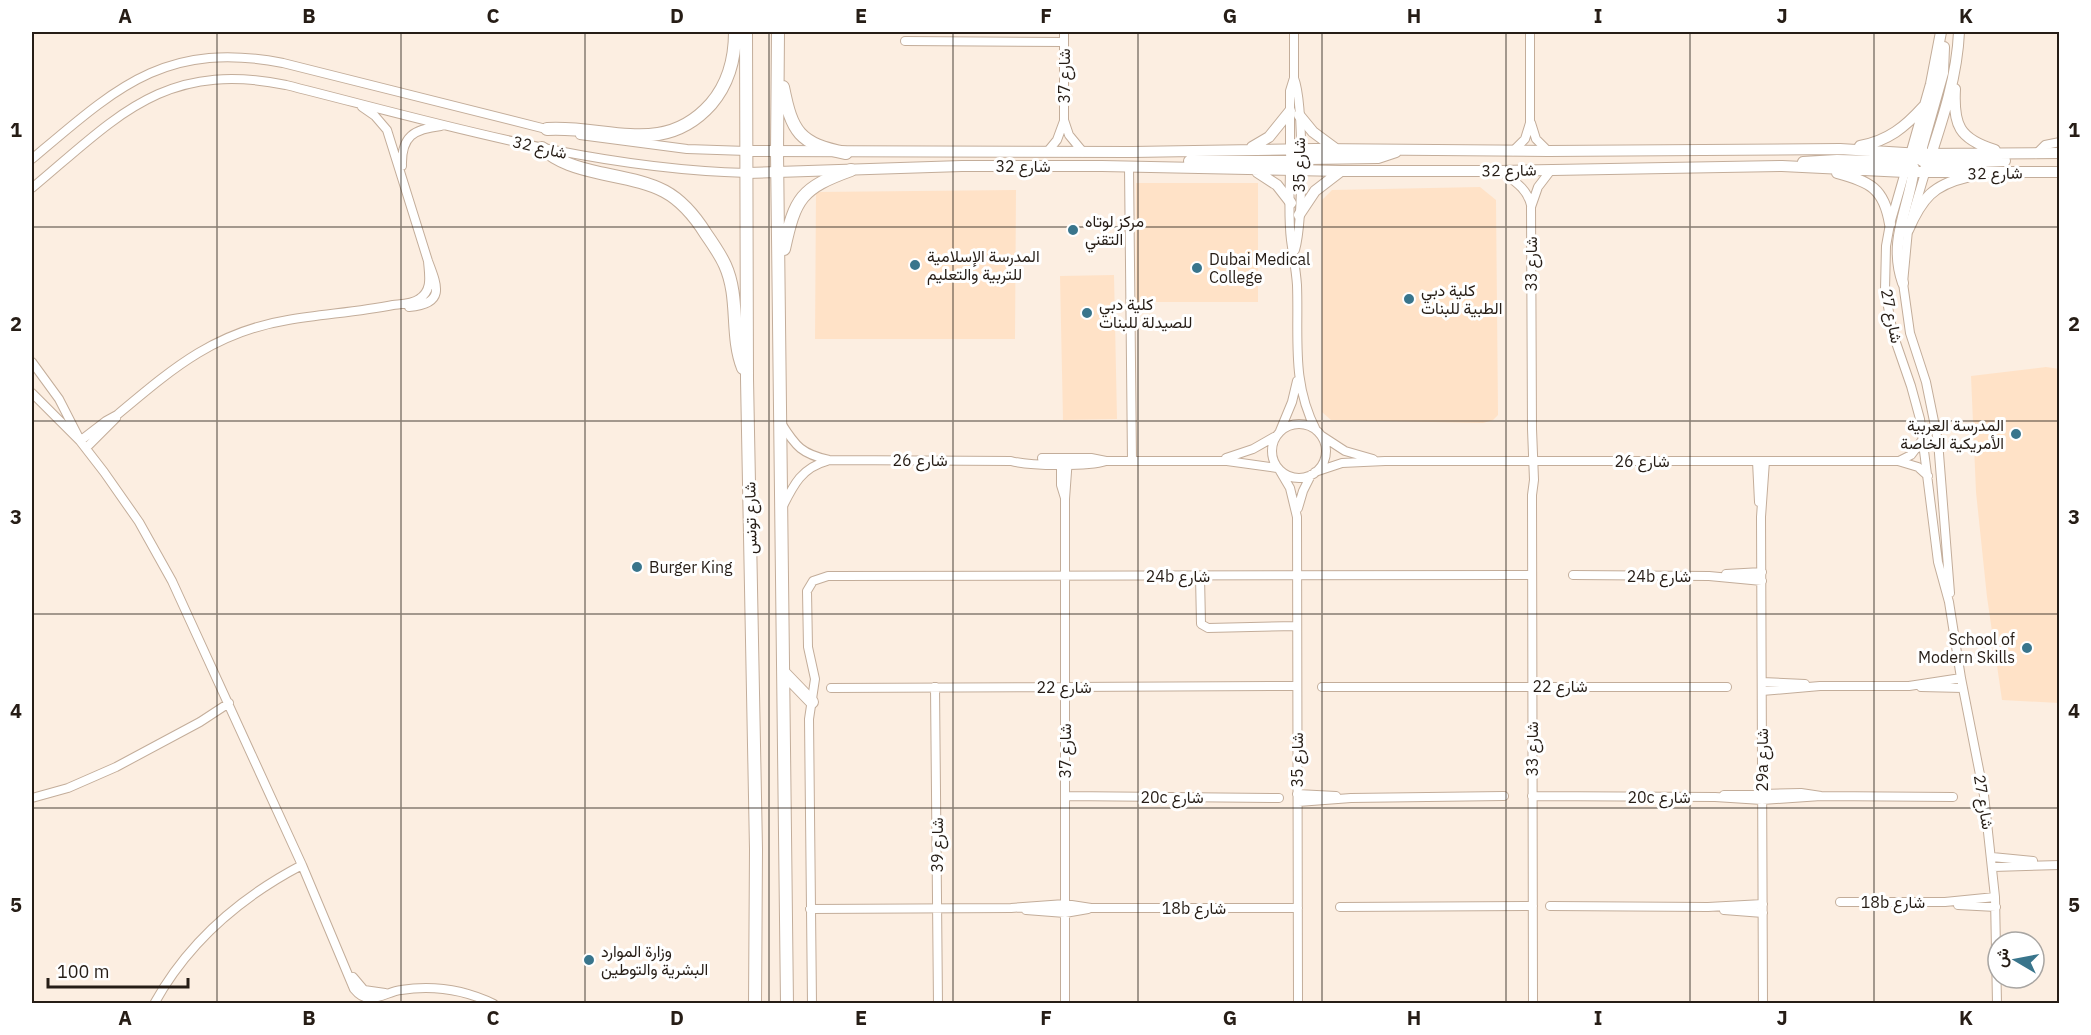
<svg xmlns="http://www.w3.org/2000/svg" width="2091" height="1035" viewBox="0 0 2091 1035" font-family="'IBM Plex Sans',Vazirmatn,sans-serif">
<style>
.built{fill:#ffe2c7}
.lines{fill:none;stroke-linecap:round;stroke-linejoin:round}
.street-casing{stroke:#c3ad9a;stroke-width:10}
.secondary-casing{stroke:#c3ad9a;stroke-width:12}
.primary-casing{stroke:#c3ad9a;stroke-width:14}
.street{stroke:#fff;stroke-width:8}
.secondary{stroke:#fff;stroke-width:10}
.primary{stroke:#fff;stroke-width:12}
.grid{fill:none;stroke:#261d16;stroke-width:1.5;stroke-opacity:0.55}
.poi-dot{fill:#39758c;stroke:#fff;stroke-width:2}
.labels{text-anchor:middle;stroke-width:6;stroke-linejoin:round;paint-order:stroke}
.street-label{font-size:16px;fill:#261d16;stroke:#fff}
.poi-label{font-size:16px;fill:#261d16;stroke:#fff;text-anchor:start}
.neatline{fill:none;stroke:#261d16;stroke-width:2}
.grid-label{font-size:20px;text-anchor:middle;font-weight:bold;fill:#261d16}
</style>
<rect width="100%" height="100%" fill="#fceee1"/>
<!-- built -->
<path class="built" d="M1136,183h122v119h-122z
M1480,187l16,13 2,215 -5,5 -10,3 -152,-3 -9,-8v-212l10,-10z
M1016,190l-1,149h-200l1,-147z
M1114,275l3,144 -54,1 -3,-144z
M2046,367l14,2 -1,334 -57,-3 -15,-103 -11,-105 -5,-116z"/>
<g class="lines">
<defs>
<path id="street" d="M1064,32v88l5,15 14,17
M905,41l159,1
M1294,78c10,26 9,144 1,172
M362,107l13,9 12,14 41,131c10,26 17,43 -19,46
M1531,123l5,16 12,12
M580,135l107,14 60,2
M1048,151l9,-11 7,-19
M1513,151l12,-12 5,-16v-91
M1290,154v-63l4,-13v-46
M2036,154l9,-9 15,-3
M32,159c84,-71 133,-119 251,-96l267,67
M402,166c-1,-30 12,-37 39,-40
M1129,166l3,295
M1290,166c0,24 -2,50 1,74 2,15 5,30 6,45 2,52 -6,97 19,145
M1501,171c13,10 26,17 30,34
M1905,172l-15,52 -4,22 -1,44 8,44 18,52 9,33 18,143 11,40 12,76 23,117 11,102 2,107
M1925,173l-17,57 -5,53 7,50 16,49 12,59 12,152
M32,188c85,-71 132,-128 254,-103 152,38 303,84 461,88
M32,362l27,37 20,39
M32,393l48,48 24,31 35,50 33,59 130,284 52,124c4,5 8,9 15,9 10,1 22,-7 32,-8 32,-5 64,0 93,14
M781,423c15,24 21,31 48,37l182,1c19,5 76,6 95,0
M1272 451a27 27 0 1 1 54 0a27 27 0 1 1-54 0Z
M1280,431l12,-29 5,-21
M1322,436l23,15 28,8
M80,441l26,-20 11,-6c55,-46 97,-83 171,-95 35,-6 70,-8 105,-15 8,-1 19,-1 26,-6 14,-9 10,-24 9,-38
M86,448l30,-30
M1042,458h49l15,3h121l50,7
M1226,458l27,-9 21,-12
M1061,461v24l4,13
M1757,461l2,41
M1899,461l12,-6 12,-16
M1280,471l10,17 7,29 1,487
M1315,472l27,-9 43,-2h513l20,6 10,9
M782,508c11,-22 19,-40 45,-47
M1298,508l5,-17 8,-16
M1726,574l36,-2
M1573,575l136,1 53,5
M1200,576l1,48 7,4 89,-2
M1762,682l43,2
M935,687l3,317
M1322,687h405
M1921,687l42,1
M831,688l466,-2
M1762,691l58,-5h89l52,-8
M1297,794l39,2
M1724,795l77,-2 20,3 132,1
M1065,796l214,2
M1532,796l183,1 47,3 59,-4
M32,798l36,-10 48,-21 84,-45 29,-19
M1298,802l53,-4 153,-2
M1992,857l41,4
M1993,867l67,-2
M1840,902h105l50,-5
M1958,905l38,2
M1550,906l158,1 55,-3
M1340,907l193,-1
M810,909l201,-1 54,-4 26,4h207
M1026,910l39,3 23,-4
M1724,910l39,3
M353,977l11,13 21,3
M154,1004c34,-62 87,-107 148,-139
M812,1004l-3,-285 6,-40 -7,-32 -1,-56 6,-10 15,-5 704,-1
M1065,1004v-505l3,-41
M1533,1004l-1,-509 2,-15 -2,-51 -1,-222 7,-20 13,-17
M1763,1004l-2,-487 4,-56"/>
<path id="secondary" d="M1955,89c-2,36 4,50 40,61
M1299,115l14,17 23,17
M1860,146c28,-5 45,-19 64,-40
M1252,147l17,-10 21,-26
M747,151l385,1 183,-3 233,2 292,-2 81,5 139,-1
M1910,158l21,-74 10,-52
M1189,161h98l8,-4 5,-8
M1922,161v-14l21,-74 1,-26
M1803,162l34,-2 72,2 20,-7
M1925,164l80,-3
M1292,167l8,-6 8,-2 70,-1 18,-6
M1257,172l20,13 14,18
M747,173l215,-7h140l239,5h159l282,-5 123,6h155
M1837,173c33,9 47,15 53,51
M1925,173c15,-46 32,-93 34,-141
M1299,215l16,-24 26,-20
M1908,230c14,-32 25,-45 59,-53
M1903,283c-15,-43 6,-74 11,-115"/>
<path id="primary" d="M746,32l1,347 9,470 -1,155
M778,32l-1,120 10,852
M783,87c9,45 16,57 63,66
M547,129c60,-4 116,29 164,-25 18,-21 24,-45 24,-72
M542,148c17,15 36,20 58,25 52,11 76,13 106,61 7,10 14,20 19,31 15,33 5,70 18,103
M784,249c11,-51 17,-61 67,-79
M784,673l28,29"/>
</defs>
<!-- street casing -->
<use href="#street" class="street-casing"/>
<!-- secondary casing -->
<use href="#secondary" class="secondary-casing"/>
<!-- primary casing -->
<use href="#primary" class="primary-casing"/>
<!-- street -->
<use href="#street" class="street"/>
<!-- secondary -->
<use href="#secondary" class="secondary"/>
<!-- primary -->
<use href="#primary" class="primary"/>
</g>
<!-- grid -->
<path class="grid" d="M217,32v972M401,32v972M585,32v972M769,32v972M953,32v972M1138,32v972M1322,32v972M1506,32v972M1690,32v972M1874,32v972M32,227h2028M32,421h2028M32,614h2028M32,808h2028"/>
<!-- markers -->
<g class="poi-dot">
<circle cx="1073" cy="230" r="6"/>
<circle cx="915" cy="265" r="6"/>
<circle cx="1197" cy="268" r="6"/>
<circle cx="1409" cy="299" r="6"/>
<circle cx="1087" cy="313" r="6"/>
<circle cx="2016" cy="434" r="6"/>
<circle cx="637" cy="567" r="6"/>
<circle cx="2027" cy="648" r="6"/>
<circle cx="589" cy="960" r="6"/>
</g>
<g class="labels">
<!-- street labels -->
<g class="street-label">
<text transform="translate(1064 76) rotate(-90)" y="6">شارع 37</text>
<text transform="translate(540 147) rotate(13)" y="6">شارع 32</text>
<text transform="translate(1299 165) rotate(-90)" y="6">شارع 35</text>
<text x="1023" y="172">شارع 32</text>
<text transform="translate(1509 170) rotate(-1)" y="6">شارع 32</text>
<text transform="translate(1995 173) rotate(-1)" y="6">شارع 32</text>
<text transform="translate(1531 264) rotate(-90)" y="6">شارع 33</text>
<text transform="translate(1892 316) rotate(79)" y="6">شارع 27</text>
<text x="920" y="466">شارع 26</text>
<text x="1642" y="467">شارع 26</text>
<text transform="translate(750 518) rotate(-91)" y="6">شارع تونس</text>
<text x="1178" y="582">24b شارع</text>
<text x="1659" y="582">24b شارع</text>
<text x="1560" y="692">شارع 22</text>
<text x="1064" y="693">شارع 22</text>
<text transform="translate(1532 749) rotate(-90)" y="6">شارع 33</text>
<text transform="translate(1065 751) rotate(-90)" y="6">شارع 37</text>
<text transform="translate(1297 760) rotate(-90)" y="6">شارع 35</text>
<text transform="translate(1762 760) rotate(-90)" y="6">29a شارع</text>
<text x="1172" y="803">20c شارع</text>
<text x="1659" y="803">20c شارع</text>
<text transform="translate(1984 802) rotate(81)" y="6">شارع 27</text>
<text transform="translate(937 845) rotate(-90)" y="6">شارع 39</text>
<text x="1893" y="908">18b شارع</text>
<text x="1194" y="914">18b شارع</text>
</g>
<!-- poi labels -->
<g class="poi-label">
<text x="1085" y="227">مركز لوتاه<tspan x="1085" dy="18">التقني</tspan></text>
<text x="927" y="262">المدرسة الإسلامية<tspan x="927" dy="18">للتربية والتعليم</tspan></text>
<text x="1209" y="265">Dubai Medical<tspan x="1209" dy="18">College</tspan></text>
<text x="1421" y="296">كلية دبي<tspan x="1421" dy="18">الطبية للبنات</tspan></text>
<text x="1099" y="310">كلية دبي<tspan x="1099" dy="18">للصيدلة للبنات</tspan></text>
<text x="2004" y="431" text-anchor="end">المدرسة العربية<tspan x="2004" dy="18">الأمريكية الخاصة</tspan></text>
<text x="649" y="573">Burger King</text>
<text x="2015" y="645" text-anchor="end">School of<tspan x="2015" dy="18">Modern Skills</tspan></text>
<text x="601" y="957">وزارة الموارد<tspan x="601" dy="18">البشرية والتوطين</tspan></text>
</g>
</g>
<!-- border -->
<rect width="2091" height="1035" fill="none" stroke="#ffffff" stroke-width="66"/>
<!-- north arrow -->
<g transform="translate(2016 960) rotate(280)"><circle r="28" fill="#ffffff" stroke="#a8a5a2" stroke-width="1.5"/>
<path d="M0-4.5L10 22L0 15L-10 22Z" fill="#39758c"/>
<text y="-9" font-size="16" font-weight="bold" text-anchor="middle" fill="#261d16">ش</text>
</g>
<!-- scale -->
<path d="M48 978v9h140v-9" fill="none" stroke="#261d16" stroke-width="3"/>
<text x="57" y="978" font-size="18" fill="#261d16" stroke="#ffffff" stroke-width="4.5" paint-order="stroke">100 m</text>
<rect x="33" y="33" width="2025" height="969" class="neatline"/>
<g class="grid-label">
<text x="125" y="23">A</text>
<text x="309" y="23">B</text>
<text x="493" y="23">C</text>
<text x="677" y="23">D</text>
<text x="861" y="23">E</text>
<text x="1046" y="23">F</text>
<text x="1230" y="23">G</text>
<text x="1414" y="23">H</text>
<text x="1598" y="23">I</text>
<text x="1782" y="23">J</text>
<text x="1966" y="23">K</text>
<text x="16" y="137">1</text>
<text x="2074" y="137">1</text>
<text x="16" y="331">2</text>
<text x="2074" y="331">2</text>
<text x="16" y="524">3</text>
<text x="2074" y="524">3</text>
<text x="16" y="718">4</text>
<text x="2074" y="718">4</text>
<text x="16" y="912">5</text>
<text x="2074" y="912">5</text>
<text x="125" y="1025">A</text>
<text x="309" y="1025">B</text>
<text x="493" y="1025">C</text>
<text x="677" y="1025">D</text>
<text x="861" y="1025">E</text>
<text x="1046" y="1025">F</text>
<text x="1230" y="1025">G</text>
<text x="1414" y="1025">H</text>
<text x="1598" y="1025">I</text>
<text x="1782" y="1025">J</text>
<text x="1966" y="1025">K</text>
</g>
</svg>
